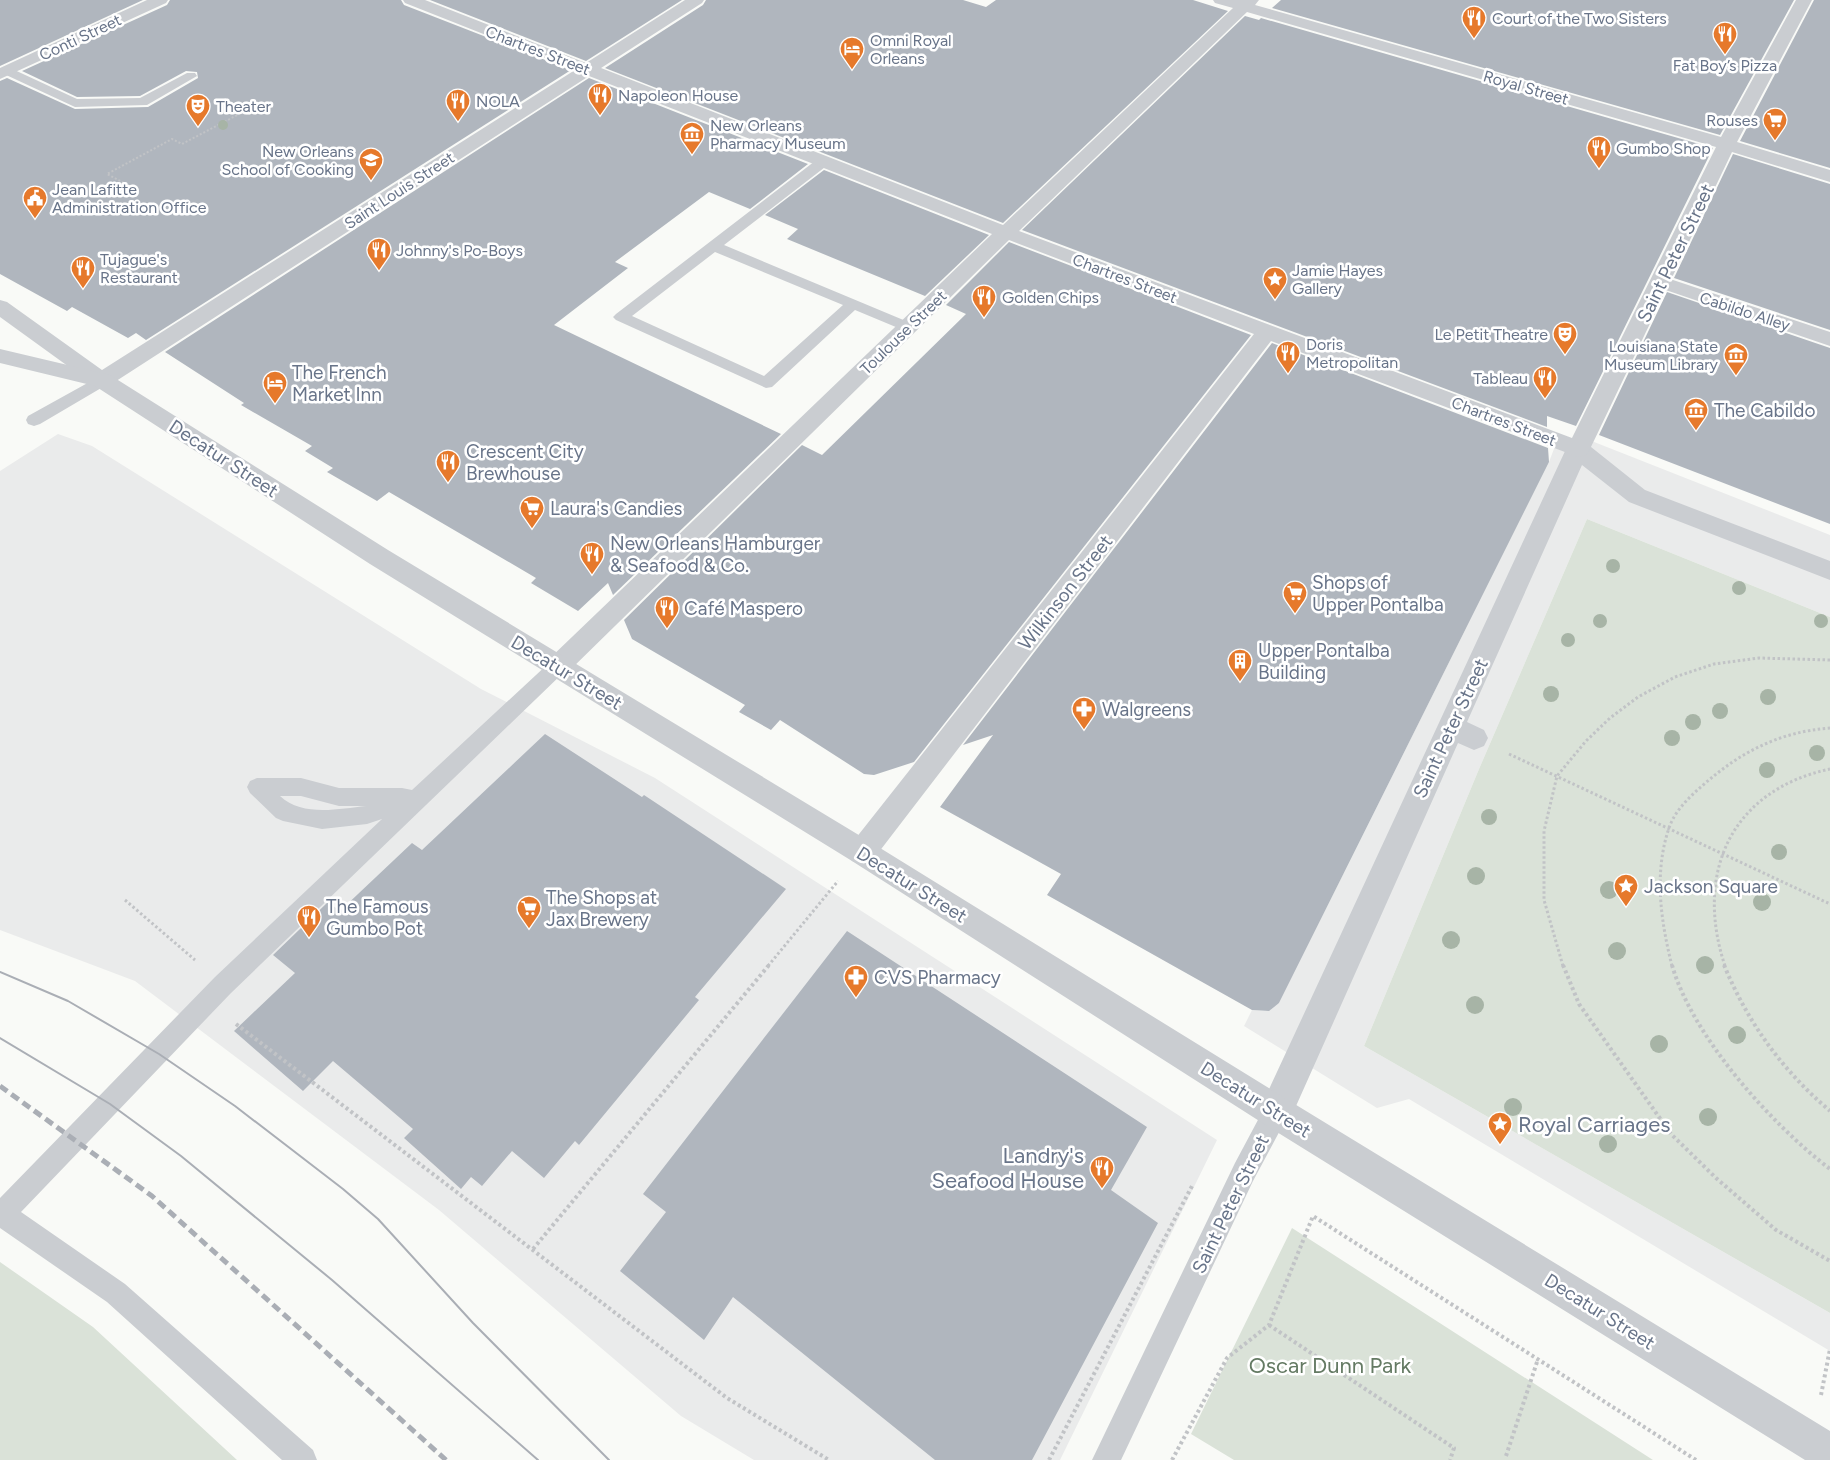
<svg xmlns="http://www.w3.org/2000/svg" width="1830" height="1460" viewBox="0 0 1830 1460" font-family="Figtree,sans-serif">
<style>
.built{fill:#eaebeb}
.green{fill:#dae2d8}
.building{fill:#b0b6be}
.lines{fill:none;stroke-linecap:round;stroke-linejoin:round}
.path-far2{stroke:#c1c3c6;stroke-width:2;stroke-dasharray:2 2;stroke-linecap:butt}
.path-far1{stroke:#c1c3c6;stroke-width:3;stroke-dasharray:2.5 2.5;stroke-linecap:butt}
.path{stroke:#c1c3c6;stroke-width:4;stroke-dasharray:3 3;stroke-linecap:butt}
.service{fill:#cacdd1;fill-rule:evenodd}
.pedestrian{fill:#cacdd1;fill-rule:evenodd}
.minor{fill:#cacdd1;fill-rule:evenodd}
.tertiary{fill:#cacdd1;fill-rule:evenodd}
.tram{stroke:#aaaeb5;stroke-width:2}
.rail{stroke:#aaaeb5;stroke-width:5;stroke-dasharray:9 5;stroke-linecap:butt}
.tree{fill:#a7b4a6}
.labels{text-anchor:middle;stroke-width:5;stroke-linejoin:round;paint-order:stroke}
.far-poi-label{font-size:16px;fill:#687489;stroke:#fff;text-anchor:start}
.far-street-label{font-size:16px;fill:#687489;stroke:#fff}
.street-label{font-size:19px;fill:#687489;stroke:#fff}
.poi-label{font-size:19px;fill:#687489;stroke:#fff;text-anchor:start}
.near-poi-label{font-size:22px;fill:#687489;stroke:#fff;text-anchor:start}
.near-park-label{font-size:22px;fill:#647a63;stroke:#fff}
</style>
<rect width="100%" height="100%" fill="#f9faf7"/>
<!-- built -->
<path class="built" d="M58,434l34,12 389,243 174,89 562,362 -157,320h-306l-73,-44 -242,-206 -304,-229 -135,-51v-459z
M1584,438l246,97v82l-243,-98 -108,250 -115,277 466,267v38l-421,-252 -32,9 -133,-82 8,-16 14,1 13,-8 270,-541 8,-21z"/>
<!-- green -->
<path class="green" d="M1587,519l243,98v696l-466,-267 115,-277z
M1292,1228l361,232h-419l-43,-26z
M0,1262l93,65 144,133h-237z"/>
<!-- building -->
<path class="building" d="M0,0h143l-143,66z
M170,0h231l3,5 167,65 -425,270 -10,-7 -8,5 -56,-31 -5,4 -67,-37v-193l7,-3 68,31 73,-2 50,-29 -1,-6 -11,-1 -46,25 -63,1 -55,-26 145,-66z
M430,0h252l-96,61z
M706,0h257l23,7 10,-7h197l35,11 -225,212 -398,-155 98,-63z
M1281,0h513l-74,135 -448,-127z
M1814,0h16v168l-90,-27z
M1245,16l14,4 2,-2 452,130 -137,278 -29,-10v11l-525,-197z
M589,78l219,86 -58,45 -41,-17 -94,70 13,6 -74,57 227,109 -168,161 -5,-12 -30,28 -47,-28 5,-5 -147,-86 -12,9 -50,-29 6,-4 -28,-17 7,-5 -71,-41 3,-2 -79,-51z
M1733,154l97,30v146l-156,-52z
M824,170l165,65 -64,61 -138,-57 11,-10 -33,-14z
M1009,242l242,93 -337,427 -40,13 -10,-1 -84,-54 -9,10 -32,-18 6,-7 -113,-66 -8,-19 178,-175 20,10 144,-141 -20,-9z
M1667,292l163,56v176l-231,-89z
M1272,343l276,105 1,14 -270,541 -10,8 -17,-1 -205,-115 14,-21 -121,-67 53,-72 -30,10z
M545,734l97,63 2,-2 142,94 -91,108 4,3 -120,145 -4,-4 -31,37 -32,-27 -30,35 -11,-9 -10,12 -57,-51 9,-9 -80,-68 -30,30 -69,-60 61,-58 -22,-18 55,-53 12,9 72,-68 10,7z
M847,931l300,196 -36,63 47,33 -126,237h-97l-202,-163 -29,43 -84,-69 46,-59 -23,-18z"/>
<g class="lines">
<!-- path-far2 -->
<path class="path-far2" d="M110,190l14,-7 -17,-9 65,-35 10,5 80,-42"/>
<!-- path-far1 -->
<path class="path-far1" d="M1509,754l321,150
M125,900l70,60
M768,966l70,-85
M1563,966l-19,-66v-69l13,-55 29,-35 24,-23 28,-21 37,-20 39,-13 45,-6 71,2
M1672,966c-11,-44 -18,-91 -4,-135 5,-18 20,-33 34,-45 38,-34 77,-54 128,-58
M1725,966c-31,-93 6,-176 105,-197"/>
<!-- path -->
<path class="path" d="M1563,965l16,39 92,130 45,44 60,52 54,31
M1672,965c20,71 99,159 158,204
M1724,965c24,58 58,105 106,146
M236,1024l491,374 102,62
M533,1249l236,-284
M1269,1325l185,123 -4,12
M1821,1395l9,-46
M1506,1456l32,-97
M1049,1460l143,-274
M1172,1460l55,-102 42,-33 44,-109 383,244"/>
<!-- service -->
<path class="service" d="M8,67l69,32 63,-1 47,-25h8l2,3 -50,29 -72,2 -71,-33 -2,-3z
M824,157l5,1 2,3 -2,3 -105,81 189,79 3,3 -3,3h-10l-48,-20 -83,77 -6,1 -150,-68 -3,-3 3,-3 203,-156zM715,252l128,53 -79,71 -132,-60z
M102,375l6,1 2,4 -2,4 -68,40 -6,2 -6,-2 -2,-4 2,-4z
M557,659l7,3 3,5 -3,5 -333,321 -210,219 104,72 188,166 4,10h-35l-175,-158 -107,-74v-30l215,-221 167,-158 -15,5 -45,5 -39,-8 -7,-3 -26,-25 -3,-6 3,-6 7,-3h44l38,10h63l10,2 138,-128zM280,796h21l38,10h27c-28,3 -64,11 -86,-10z
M1276,1100l9,3 3,9 -3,9 -32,60 -132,279h-29l143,-297 32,-60z"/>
<!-- pedestrian -->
<path class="pedestrian" d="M1661,276l169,56v14l-176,-60 -3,-4 3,-4z
M1578,441l8,2 59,47 185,71v19l-201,-78 -47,-37 -115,257 17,8 4,8 -4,8 -10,4 -16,-7 -170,381 -12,5 -12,-5 -5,-12 5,-12 302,-651 4,-6z"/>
<!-- minor -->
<path class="minor" d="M147,0h21l-2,3 -166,76v-11z
M403,0h22l161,63 99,-63h19l-2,3 -101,65 402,157 230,-217 -18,-5 -2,-3h46l-4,5 466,132 75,-137h16l-75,142 93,28v12l-98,-30 -142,297 -4,6 -8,2 -307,-116 -399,520 -10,4 -10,-4 -5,-9 5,-9 402,-509 -245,-94 -443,434 -9,4 -9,-4 -4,-7 4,-7 444,-426 -403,-158 -479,309 -8,2 -8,-2 -94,-68v-17l7,2 95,68 473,-300 -170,-67zM1247,12l469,135 -144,291 -553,-207z"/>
<!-- tertiary -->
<path class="tertiary" d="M0,349l110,26 278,175 484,293 416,257 542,331v29h-25l-541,-336 -412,-263 -482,-297 -275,-178 -95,-23z"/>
<!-- tram -->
<path class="tram" d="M0,972l68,29 91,53 76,52 108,83 35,30 95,104 136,137
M0,1038l110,66 71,52 151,124 206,180"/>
<!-- rail -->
<path class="rail" d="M0,1086l152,110 294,264"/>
</g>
<!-- trees -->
<g class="tree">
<circle cx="255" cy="108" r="5"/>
<circle cx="223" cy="125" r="5"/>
<circle cx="1613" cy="566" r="7"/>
<circle cx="1739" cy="588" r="7"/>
<circle cx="1600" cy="621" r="7"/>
<circle cx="1821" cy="621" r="7"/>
<circle cx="1568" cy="640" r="7"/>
<circle cx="1551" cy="694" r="8"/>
<circle cx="1768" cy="697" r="8"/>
<circle cx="1720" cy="711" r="8"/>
<circle cx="1693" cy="722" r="8"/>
<circle cx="1672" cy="738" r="8"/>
<circle cx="1817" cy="753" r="8"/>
<circle cx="1767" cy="770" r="8"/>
<circle cx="1489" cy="817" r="8"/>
<circle cx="1779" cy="852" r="8"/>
<circle cx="1476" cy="876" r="9"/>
<circle cx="1609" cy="890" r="9"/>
<circle cx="1762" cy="902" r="9"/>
<circle cx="1451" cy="940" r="9"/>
<circle cx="1617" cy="951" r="9"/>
<circle cx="1705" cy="965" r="9"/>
<circle cx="1475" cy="1005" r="9"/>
<circle cx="1737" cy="1035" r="9"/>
<circle cx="1659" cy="1044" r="9"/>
<circle cx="1513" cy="1107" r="9"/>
<circle cx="1708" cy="1117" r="9"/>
<circle cx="1608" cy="1144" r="9"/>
</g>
<!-- icons -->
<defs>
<symbol id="restaurant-pin" viewBox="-11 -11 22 30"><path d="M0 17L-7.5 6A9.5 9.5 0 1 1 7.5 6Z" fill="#e6792b" stroke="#fff"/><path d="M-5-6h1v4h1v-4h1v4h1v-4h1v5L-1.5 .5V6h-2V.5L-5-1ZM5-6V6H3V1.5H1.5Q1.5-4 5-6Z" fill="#fff"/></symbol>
<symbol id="hotel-pin" viewBox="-11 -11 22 30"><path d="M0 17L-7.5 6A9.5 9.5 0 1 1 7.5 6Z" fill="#e6792b" stroke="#fff"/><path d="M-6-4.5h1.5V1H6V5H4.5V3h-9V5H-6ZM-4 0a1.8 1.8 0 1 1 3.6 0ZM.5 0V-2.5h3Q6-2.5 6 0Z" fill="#fff"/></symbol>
<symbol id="theatre-pin" viewBox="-11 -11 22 30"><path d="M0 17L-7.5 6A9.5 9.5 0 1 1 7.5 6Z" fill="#e6792b" stroke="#fff"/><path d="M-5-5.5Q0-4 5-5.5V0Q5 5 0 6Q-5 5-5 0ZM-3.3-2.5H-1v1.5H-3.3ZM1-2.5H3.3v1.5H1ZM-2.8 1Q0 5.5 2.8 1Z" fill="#fff"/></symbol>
<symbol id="supermarket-pin" viewBox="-11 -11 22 30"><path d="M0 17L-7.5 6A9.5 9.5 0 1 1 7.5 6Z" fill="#e6792b" stroke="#fff"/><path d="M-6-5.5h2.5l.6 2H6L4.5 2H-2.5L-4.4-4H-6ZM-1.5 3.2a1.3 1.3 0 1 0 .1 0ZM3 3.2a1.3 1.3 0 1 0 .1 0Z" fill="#fff"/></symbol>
<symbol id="museum-pin" viewBox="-11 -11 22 30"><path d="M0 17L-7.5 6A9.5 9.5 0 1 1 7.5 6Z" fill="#e6792b" stroke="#fff"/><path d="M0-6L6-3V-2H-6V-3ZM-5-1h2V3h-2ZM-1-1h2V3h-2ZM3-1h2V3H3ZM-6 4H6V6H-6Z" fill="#fff"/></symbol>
<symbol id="school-pin" viewBox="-11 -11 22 30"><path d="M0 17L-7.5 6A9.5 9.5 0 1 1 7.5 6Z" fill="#e6792b" stroke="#fff"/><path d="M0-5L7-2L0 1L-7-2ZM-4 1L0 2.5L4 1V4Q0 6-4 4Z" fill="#fff"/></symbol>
<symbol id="civic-pin" viewBox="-11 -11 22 30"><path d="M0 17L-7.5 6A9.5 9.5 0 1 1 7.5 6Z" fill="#e6792b" stroke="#fff"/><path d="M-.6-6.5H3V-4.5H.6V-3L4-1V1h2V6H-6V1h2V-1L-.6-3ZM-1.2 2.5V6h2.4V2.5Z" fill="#fff"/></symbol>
<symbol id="sight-pin" viewBox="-11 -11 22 30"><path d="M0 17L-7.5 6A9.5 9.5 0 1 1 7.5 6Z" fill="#e6792b" stroke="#fff"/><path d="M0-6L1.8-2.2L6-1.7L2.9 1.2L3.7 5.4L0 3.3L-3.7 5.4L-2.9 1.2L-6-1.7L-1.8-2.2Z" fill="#fff"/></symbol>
<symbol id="building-pin" viewBox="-11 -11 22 30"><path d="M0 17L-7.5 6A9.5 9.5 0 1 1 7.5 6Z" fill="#e6792b" stroke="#fff"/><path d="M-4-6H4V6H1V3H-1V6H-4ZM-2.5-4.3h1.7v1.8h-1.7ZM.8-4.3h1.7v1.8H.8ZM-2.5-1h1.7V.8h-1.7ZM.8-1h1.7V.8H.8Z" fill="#fff"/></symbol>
<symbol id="pharmacy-pin" viewBox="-11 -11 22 30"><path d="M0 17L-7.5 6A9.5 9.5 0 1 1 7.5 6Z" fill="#e6792b" stroke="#fff"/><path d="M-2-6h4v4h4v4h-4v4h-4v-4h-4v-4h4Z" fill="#fff"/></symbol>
</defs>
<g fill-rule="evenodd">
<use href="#restaurant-pin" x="1460" y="4" width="28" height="38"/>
<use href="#restaurant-pin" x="1711" y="20" width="28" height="38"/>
<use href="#hotel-pin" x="838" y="35" width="28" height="38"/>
<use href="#restaurant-pin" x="586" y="81" width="28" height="38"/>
<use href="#restaurant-pin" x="444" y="87" width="28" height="38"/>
<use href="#theatre-pin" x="184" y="92" width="28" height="38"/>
<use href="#supermarket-pin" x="1761" y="106" width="28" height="38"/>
<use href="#museum-pin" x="678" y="120" width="28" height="38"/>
<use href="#restaurant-pin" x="1585" y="134" width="28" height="38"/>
<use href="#school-pin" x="357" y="146" width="28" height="38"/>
<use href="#civic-pin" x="21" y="184" width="28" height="38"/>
<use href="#restaurant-pin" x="365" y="236" width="28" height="38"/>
<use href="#restaurant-pin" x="69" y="254" width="28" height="38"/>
<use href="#sight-pin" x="1261" y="265" width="28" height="38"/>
<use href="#restaurant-pin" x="970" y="283" width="28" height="38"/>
<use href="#theatre-pin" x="1551" y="320" width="28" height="38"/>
<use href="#restaurant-pin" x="1274" y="339" width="28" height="38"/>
<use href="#museum-pin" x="1722" y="341" width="28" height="38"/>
<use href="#restaurant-pin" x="1531" y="364" width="28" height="38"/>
<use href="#hotel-pin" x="261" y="369" width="28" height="38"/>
<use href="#museum-pin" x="1682" y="396" width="28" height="38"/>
<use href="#restaurant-pin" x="434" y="448" width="28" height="38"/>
<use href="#supermarket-pin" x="518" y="494" width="28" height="38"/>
<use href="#restaurant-pin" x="578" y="540" width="28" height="38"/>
<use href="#supermarket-pin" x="1281" y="579" width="28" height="38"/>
<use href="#restaurant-pin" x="653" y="594" width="28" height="38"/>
<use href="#building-pin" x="1226" y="647" width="28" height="38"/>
<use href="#pharmacy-pin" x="1070" y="695" width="28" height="38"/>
<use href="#sight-pin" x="1612" y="872" width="28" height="38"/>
<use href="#supermarket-pin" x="515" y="894" width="28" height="38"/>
<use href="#restaurant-pin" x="295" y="903" width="28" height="38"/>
<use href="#pharmacy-pin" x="842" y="963" width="28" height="38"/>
<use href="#sight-pin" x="1486" y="1110" width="28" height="38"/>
<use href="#restaurant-pin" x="1088" y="1154" width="28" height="38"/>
</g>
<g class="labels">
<!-- far-poi labels -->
<g class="far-poi-label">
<text x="1492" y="24">Court of the Two Sisters</text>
<text x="870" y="46">Omni Royal<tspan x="870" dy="18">Orleans</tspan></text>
<text x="1725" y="71" text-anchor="middle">Fat Boy’s Pizza</text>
<text x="618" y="101">Napoleon House</text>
<text x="476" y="107">NOLA</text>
<text x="216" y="112">Theater</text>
<text x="1758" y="126" text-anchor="end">Rouses</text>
<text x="710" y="131">New Orleans<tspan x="710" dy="18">Pharmacy Museum</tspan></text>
<text x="1616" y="154">Gumbo Shop</text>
<text x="354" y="157" text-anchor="end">New Orleans<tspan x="354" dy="18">School of Cooking</tspan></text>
<text x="52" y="195">Jean Lafitte<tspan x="52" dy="18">Administration Office</tspan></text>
<text x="396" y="256">Johnny's Po-Boys</text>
<text x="100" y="265">Tujague's<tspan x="100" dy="18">Restaurant</tspan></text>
<text x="1292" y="276">Jamie Hayes<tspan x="1292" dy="18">Gallery</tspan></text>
<text x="1002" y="303">Golden Chips</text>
<text x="1548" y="340" text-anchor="end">Le Petit Theatre</text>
<text x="1306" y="350">Doris<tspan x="1306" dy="18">Metropolitan</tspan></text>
<text x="1718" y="352" text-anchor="end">Louisiana State<tspan x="1718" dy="18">Museum Library</tspan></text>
<text x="1528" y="384" text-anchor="end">Tableau</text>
</g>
<!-- far-street labels -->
<g class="far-street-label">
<text transform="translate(80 37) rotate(-25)" y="6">Conti Street</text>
<text transform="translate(538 50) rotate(21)" y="6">Chartres Street</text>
<text transform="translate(1526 87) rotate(16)" y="6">Royal Street</text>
<text transform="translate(399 190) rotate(-33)" y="6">Saint Louis Street</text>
<text transform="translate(1125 278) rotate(21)" y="6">Chartres Street</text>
<text transform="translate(1745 311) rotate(18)" y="6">Cabildo Alley</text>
<text transform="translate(903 332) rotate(-44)" y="6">Toulouse Street</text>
<text transform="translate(1504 421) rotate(21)" y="6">Chartres Street</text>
</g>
<!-- street labels -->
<g class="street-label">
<text transform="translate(1675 253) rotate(-64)" y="7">Saint Peter Street</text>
<text transform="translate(224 458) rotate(33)" y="7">Decatur Street</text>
<text transform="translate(1065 592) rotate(-52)" y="7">Wilkinson Street</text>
<text transform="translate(567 672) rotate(31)" y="7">Decatur Street</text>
<text transform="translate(1450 728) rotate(-65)" y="7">Saint Peter Street</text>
<text transform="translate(912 884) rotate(32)" y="7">Decatur Street</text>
<text transform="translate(1256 1099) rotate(32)" y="7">Decatur Street</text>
<text transform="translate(1230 1204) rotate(-64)" y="7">Saint Peter Street</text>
<text transform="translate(1600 1311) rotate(32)" y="7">Decatur Street</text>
</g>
<!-- poi labels -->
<g class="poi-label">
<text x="292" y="379">The French<tspan x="292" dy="22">Market Inn</tspan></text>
<text x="1714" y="417">The Cabildo</text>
<text x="466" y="458">Crescent City<tspan x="466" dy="22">Brewhouse</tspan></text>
<text x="550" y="515">Laura's Candies</text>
<text x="610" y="550">New Orleans Hamburger<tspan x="610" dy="22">&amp; Seafood &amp; Co.</tspan></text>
<text x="1312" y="589">Shops of<tspan x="1312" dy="22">Upper Pontalba</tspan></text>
<text x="684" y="615">Café Maspero</text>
<text x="1258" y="657">Upper Pontalba<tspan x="1258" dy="22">Building</tspan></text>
<text x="1102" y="716">Walgreens</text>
<text x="1644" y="893">Jackson Square</text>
<text x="546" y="904">The Shops at<tspan x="546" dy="22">Jax Brewery</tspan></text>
<text x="326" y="913">The Famous<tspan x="326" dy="22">Gumbo Pot</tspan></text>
<text x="874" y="984">CVS Pharmacy</text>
</g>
<!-- near-poi labels -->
<g class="near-poi-label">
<text x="1518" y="1132">Royal Carriages</text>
<text x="1084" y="1163" text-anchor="end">Landry's<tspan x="1084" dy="25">Seafood House</tspan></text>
</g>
<!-- near-park labels -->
<g class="near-park-label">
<text x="1330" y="1373">Oscar Dunn Park</text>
</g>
</g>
</svg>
